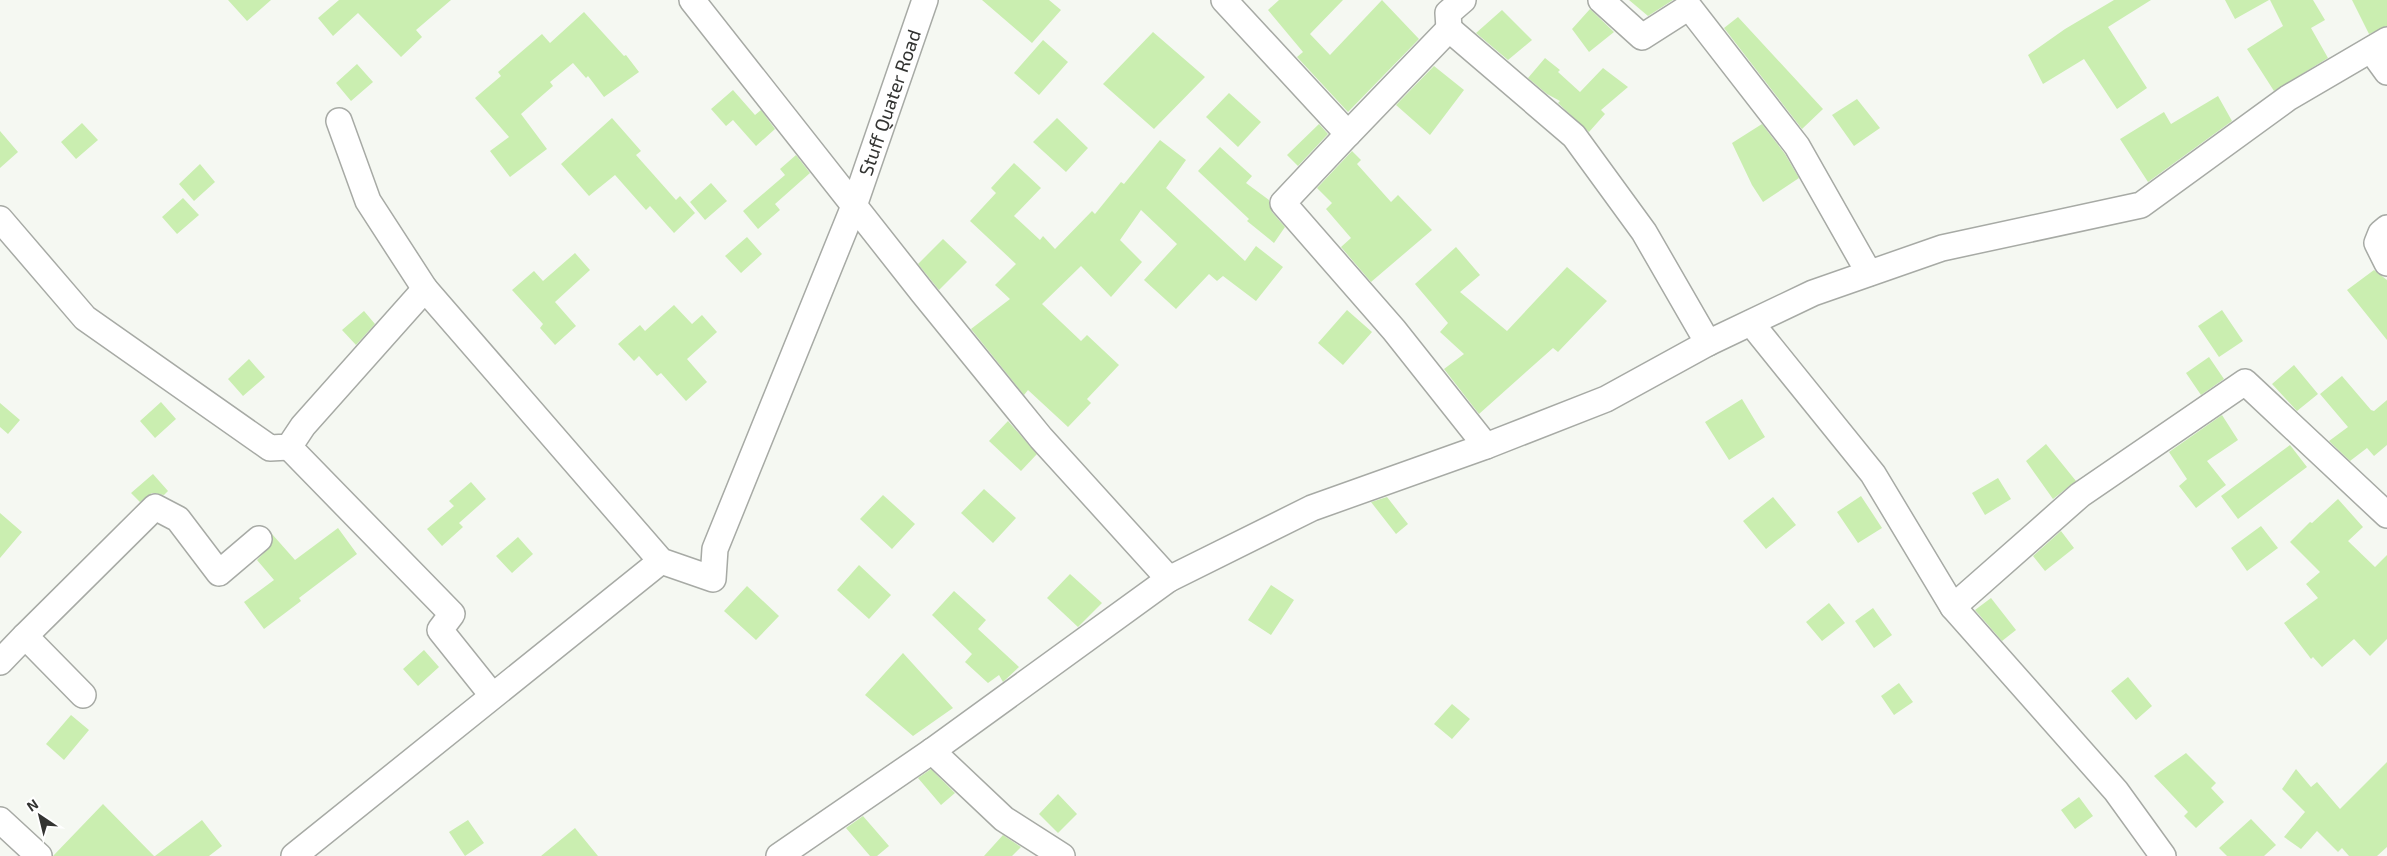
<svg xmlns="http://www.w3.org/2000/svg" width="2387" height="856" viewBox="0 0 2387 856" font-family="'Exo 2',sans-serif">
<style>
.building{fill:#caeeb0}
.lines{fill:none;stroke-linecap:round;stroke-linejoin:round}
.minor-casing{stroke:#a7aaa5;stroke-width:28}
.minor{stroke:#fff;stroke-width:25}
.labels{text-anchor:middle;stroke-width:4.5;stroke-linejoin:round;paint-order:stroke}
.street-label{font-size:19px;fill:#333432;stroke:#fff}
</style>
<rect width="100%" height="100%" fill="#f5f8f2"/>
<!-- building -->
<path class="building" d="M228,0h43l-24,21z
M339,0h112l-35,30 6,7 -21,20 -43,-44 -25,23 -15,-18z
M982,0h67l12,10 -29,33z
M1279,0h64l-33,34 20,21 52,-55 37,39 -71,73 -51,-55 6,-5 -35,-42z
M1629,0h44l-25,16z
M2114,0h37l-43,27 39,61 -30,21 -33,-50 -41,25 -15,-29 37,-26z
M2225,0h44l-34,19z
M2270,0h43l12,20 -14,8 17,30 -54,33 -27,-42 36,-23z
M2352,0h35v26l-18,8z
M1590,9l24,23 -25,20 -17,-23z
M1502,10l30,30 -24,20 -32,-27z
M584,12l40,44 2,-1 13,17 -35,25 -16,-21 -2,2 -13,-15 -23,19 3,4 -32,28 26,35 -37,28 -20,-26 19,-14 -34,-39 26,-22 -3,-4 44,-38 8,9z
M1738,17l85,92 -21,20 -78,-101z
M1153,32l52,45 -51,52 -51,-45z
M1043,40l25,22 -29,33 -25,-22z
M1545,58l15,12 -2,2 22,20 23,-24 25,19 -27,23 4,4 -16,18 -31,-29 2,-2 -13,-7 -19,-16z
M357,64l16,18 -22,19 -15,-18z
M1434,66l30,24 -34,45 -34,-30z
M733,90l22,25 6,-5 14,19 -19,17 -23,-26 -7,6 -15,-17z
M1229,93l32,29 -23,25 -32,-30z
M2218,96l14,25 -84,61 -28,-43 44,-27 7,12z
M1857,99l23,29 -26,18 -22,-31z
M612,118l29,33 -5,4 40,45 4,-4 15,17 -21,20 -24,-27 -4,4 -31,-35 -26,21 -28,-32z
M1057,118l31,30 -22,24 -33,-30z
M82,123l16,17 -22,19 -15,-17z
M1319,124l9,10 -30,32 -11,-11z
M1762,124l23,30 14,24 -36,24 -11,-17 -20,-42z
M0,131l18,21 -18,16z
M1160,140l26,20 -20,28 79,73 11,-15 27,21 -27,34 -33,-25 -6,5 -8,-7 -33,35 -32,-29 33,-36 -36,-34 -21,30 22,22 -31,35 -30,-31 -39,38 39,37 6,-6 32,30 -32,34 4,4 -23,24 -40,-37 -4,5 -53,-66 39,-30 -15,-14 21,-21 -46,-43 26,-28 -5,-5 23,-25 27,25 -27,28 26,24 3,-4 12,13 37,-38 3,3 26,-32 3,2z
M1220,147l32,29 -6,7 23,17 3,12 13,15 -11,16 -27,-22 2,-2 -51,-48z
M1352,151l9,9 -4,4 34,38 7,-7 34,35 -61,52 -30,-35 10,-9 -25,-29 6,-6 -15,-15z
M796,155l14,18 -35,31 5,6 -22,19 -15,-18 42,-36 -5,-6z
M200,164l15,18 -21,19 -15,-17z
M711,183l16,18 -22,19 -15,-18z
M183,198l16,17 -22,19 -15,-17z
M747,237l15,17 -21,19 -16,-17z
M943,239l24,23 -28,28 -21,-26z
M1456,247l24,28 -20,17 47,39 60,-64 40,34 -49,51 -5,-4 -74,66 -35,-45 20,-15 -24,-22 8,-9 -33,-39z
M575,253l15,17 -35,32 21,24 -21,19 -15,-17 3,-4 -31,-34 22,-19 9,10z
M2374,270l13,10v60l-40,-50z
M674,305l18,19 10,-9 15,17 -30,27 20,23 -21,19 -25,-28 -4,3 -18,-20 -5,5 -16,-17 22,-19 5,6z
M1347,310l25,22 -29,33 -25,-22z
M2222,310l21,31 -24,16 -21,-31z
M364,311l11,13 -19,21 -14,-15z
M2209,357l15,22 -23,16 -15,-22z
M249,359l16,18 -22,19 -15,-17z
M2294,365l24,29 -21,17 -25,-27z
M2342,376l29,34 3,1 13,-11v45l-13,11 -7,-8 -17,13 -21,-20 19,-14 -28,-33z
M1742,399l23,38 -36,23 -24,-38z
M161,402l15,17 -21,19 -15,-17z
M0,403l20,17 -12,14 -8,-7z
M2222,415l16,25 -31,21 19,24 -30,23 -17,-22 8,-7 -18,-27z
M1008,421l29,33 -16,17 -32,-30z
M2046,444l30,37 -23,18 -27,-38z
M2290,445l17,22 -69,52 -17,-23z
M153,474l15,17 -4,4 -12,-2 -12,9 -9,-9z
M1998,478l13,21 -26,16 -13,-22z
M471,482l15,17 -27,24 4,4 -21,19 -15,-17 27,-23 -5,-5z
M984,489l32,29 -23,25 -32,-30z
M883,495l32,29 -23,25 -32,-30z
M1861,496l21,32 -24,15 -21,-31z
M1387,497l21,27 -12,10 -25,-32z
M1773,497l23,28 -30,24 -23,-28z
M2338,499l25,28 -15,14 27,26 12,-12v84l-17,17 -16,-17 -32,28 -9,-10 -2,2 -27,-36 34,-25 -12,-14 14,-12 -30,-30 20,-20 2,1z
M0,513l22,19 -22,26z
M2261,526l17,22 -31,23 -16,-23z
M338,528l19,26 -58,44 2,3 -37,28 -20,-27 30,-22 -17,-20 15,-16v-10l23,26z
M2061,531l13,17 -29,23 -12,-15z
M518,537l15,17 -21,19 -16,-17z
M859,565l32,30 -22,24 -32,-29z
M1070,574l32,29 -24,24 -31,-29z
M1271,585l23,15 -23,35 -23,-15z
M747,586l32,30 -23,24 -32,-29z
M954,591l32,29 -8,9 41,38 -16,15 -4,-7 -11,8 -23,-21 7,-8 -40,-39z
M1991,598l25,32 -14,11 -27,-31z
M1829,603l16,20 -23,18 -16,-19z
M1873,608l19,27 -18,13 -19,-27z
M424,650l15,17 -21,19 -15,-17z
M903,653l50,55 -40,28 -48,-41z
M2128,677l24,29 -16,14 -25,-29z
M1899,683l14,19 -19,13 -13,-19z
M1452,704l18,15 -18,20 -18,-15z
M71,715l18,15 -25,30 -18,-16z
M2186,753l30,30 -5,5 13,14 -28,26 -12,-12 4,-4 -34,-36z
M2387,762v85l-10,9h-28l-7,-8 -4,4 -21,-21 -16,18 -17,-12 21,-25 -23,-23 14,-20 15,18 6,-5 23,27z
M931,769l24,24 -14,12 -23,-27z
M1058,794l19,20 -19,19 -19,-19z
M2079,797l14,19 -18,13 -14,-19z
M103,804l51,52h-101z
M863,816l26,30 -12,10h-7l-24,-28z
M2251,819l25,26 -12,11h-37l-8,-8z
M202,820l20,26 -13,10h-54z
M468,820l16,23 -19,13 -16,-24z
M575,828l23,28h-57z
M1003,835l18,12 -9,9h-28z"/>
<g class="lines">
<defs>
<g id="minor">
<path d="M692,0l231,293 118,145 128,141"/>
<path d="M1224,0l124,134 101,-105 125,107 70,96 64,111"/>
<path d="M1601,0l41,37 47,-30 108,139 72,127"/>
<path d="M1449,29l-1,-16 15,-13"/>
<path d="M2371,50l16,22"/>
<path d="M339,121l29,80 57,88"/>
<path d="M1348,134l-65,69 111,127 92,116"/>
<path id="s1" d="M0,219l85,99 185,130 19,-1 14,-21 122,-137 236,272 52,18 2,-30 139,-343 71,-206"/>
<path d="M2387,228l-6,5 -4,10 10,20"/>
<path d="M1751,323l122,151 80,133 163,184 47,65"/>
<path d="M289,447l163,167 -12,16 52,65"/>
<path d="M1953,607l127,-112 165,-113 142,133"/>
<path d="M25,636l130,-129 23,12 41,54 40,-34"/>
<path d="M0,662l25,-26 58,59"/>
<path d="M932,751l72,68 58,37"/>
<path d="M0,820l39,36"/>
<path d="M294,856l367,-295"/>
<path d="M779,856l153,-105 237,-172 143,-71 174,-62 120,-47 102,-56 105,-50 129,-45 199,-43 147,-107 99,-58"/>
</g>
</defs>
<!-- minor casing -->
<use href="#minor" class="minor-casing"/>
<!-- minor -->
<use href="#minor" class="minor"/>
</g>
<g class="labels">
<!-- street labels -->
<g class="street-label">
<text dy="7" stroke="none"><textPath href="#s1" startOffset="1509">Stuff Quater Road</textPath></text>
</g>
</g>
<!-- north arrow -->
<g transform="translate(40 816) rotate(325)" stroke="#ffffff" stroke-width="4" paint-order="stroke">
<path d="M0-4L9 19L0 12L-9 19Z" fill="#333432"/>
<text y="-8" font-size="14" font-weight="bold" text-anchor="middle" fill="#333432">N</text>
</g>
</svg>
